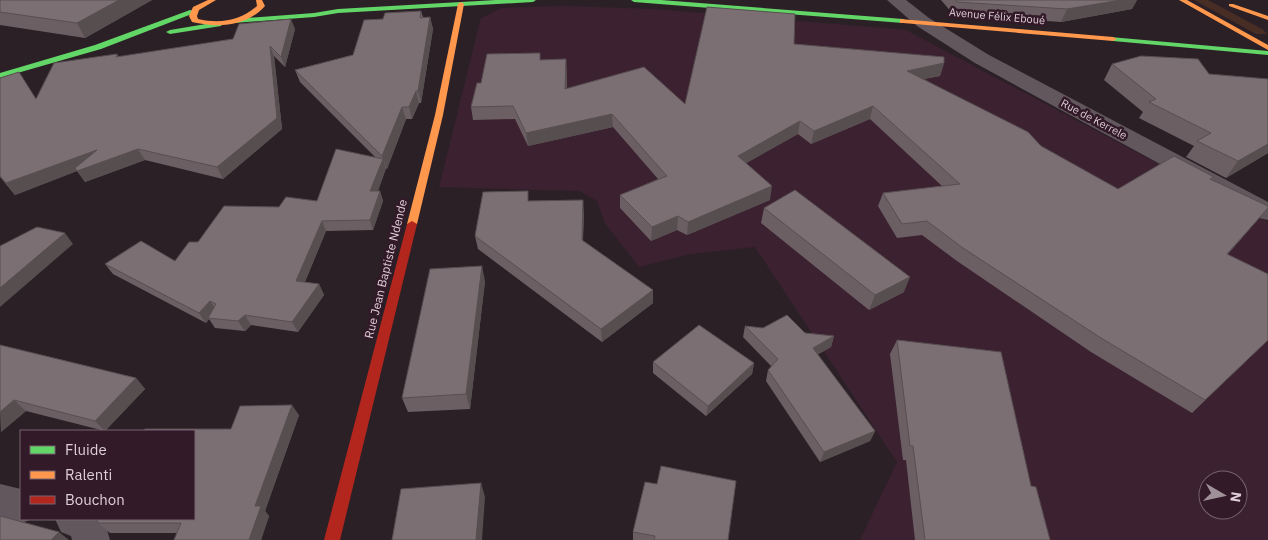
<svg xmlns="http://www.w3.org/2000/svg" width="1268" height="540" viewBox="0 0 1268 540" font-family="'IBM Plex Sans',sans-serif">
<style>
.built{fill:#3c2131;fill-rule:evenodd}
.green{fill:#482d24}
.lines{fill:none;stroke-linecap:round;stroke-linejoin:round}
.street{fill:#62575d;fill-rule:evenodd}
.fast{fill:#63d668;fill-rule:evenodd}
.slow{fill:#ff974d;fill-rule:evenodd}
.jam{fill:#b3261e;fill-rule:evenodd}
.wall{fill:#6b5f63}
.shaded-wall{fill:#574e50}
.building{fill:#7c6f73;stroke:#574e50}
.labels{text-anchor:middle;stroke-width:5;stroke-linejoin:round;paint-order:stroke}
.far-street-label{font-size:11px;fill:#deced7;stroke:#321a28}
.street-label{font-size:12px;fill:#deced7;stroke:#321a28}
</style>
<rect width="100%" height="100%" fill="#2c2027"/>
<!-- built -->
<path class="built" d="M564,6l89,3 253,21 362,192v318h-408l37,-78 -142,-215 -65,7 -51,13 -34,-44 -8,-22 -17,-10 -141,-4 42,-169 21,-10zM1208,480h30v30h-30z"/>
<!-- green -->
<path class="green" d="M1194,0h14l54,29 5,5h-11z"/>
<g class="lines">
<!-- street -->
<path class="street" d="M887,0h19l23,18 60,37 279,147v18l-9,-2 -284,-155 -58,-37z
M0,484l21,5v30h12l-12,4 -21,-5z
M55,519h49l6,21h-38l-1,-4 -10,-4z"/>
<!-- fast -->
<path class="fast" d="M496,0h40l-3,2 -195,11 -24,4 -80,6 -4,-2 4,-2 80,-6 24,-4z
M631,0h30l242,19 4,2 -4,2 -269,-21z
M190,10l7,2 -96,37 -101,29v-5l95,-28z
M218,22l4,2 -1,2 -51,8 -4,-2 4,-2z
M1110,37l158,14v4l-155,-14 -4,-2z"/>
<!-- slow -->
<path class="slow" d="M208,0h8l-17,10 -2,6 1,3c22,5 42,2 59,-13l-1,-6h6l3,6c-19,21 -47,22 -73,16l-3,-6 4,-9z
M1179,0h8l81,45v5z
M461,2l3,2 -21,111 -26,109 -5,3 -5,-3 28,-109 23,-111z
M1229,4h4l35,12v4l-39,-14z
M900,19l213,18 4,2 -4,2 -210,-18h-3z"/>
<!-- jam -->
<path class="jam" d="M412,221l5,3 -77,316h-16l83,-316z"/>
</g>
<!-- wall -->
<path class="wall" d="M0,0h152l-67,38 -85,-13z
M941,0h196l-5,9 -71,13 -108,-8z
M421,11l2,6h7l3,12 -12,74h-2l-7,16h-6l-19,50 -1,-1 -8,23h2l3,10 -10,29 -47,1 -21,51 14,2 5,11 -26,37 -47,-7 -6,6 -30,-3 -6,-9 -3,4 -93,-49 -8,-10 70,-3 23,-19 81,-35 38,-6 58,-44 -75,-75 -5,-12 58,-15 30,-36z
M295,29l-10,38 -11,-11 8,73 -59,50 -78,-19 -60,22 -8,-11 -62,24 -15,-18v-99l36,21 81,-45 2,3z
M794,44l150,19 -4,13 -16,3 117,67 77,43 96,-12 -3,3 57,28 -40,46 40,86 -76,73 -101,-61 -134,-91 -35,-26 -25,3 -19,-32 5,-13 59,-7 -72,-67 -59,25 -13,-10 -52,29 24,37 -83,35 -10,-5 -26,11 -31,-33v-13l38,-16 -45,-52 -85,19 -13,-27 -42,1 -2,-13 10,-24 60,-23 26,12v16l118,16z
M1112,64l156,89 -42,25 -40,-21 8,-11 -55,-28 4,-6 -39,-32z
M530,201l54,12 -1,28 70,62 -51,39 -124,-93 -3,-13z
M764,208l140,84 -35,18 -108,-87z
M485,281l-15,128 -62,3 -6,-14z
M745,326l89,10 -3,11 -14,8 58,76 -5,10 -50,21 -54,-81 2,-11 4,-3 -29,-30z
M897,340l134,146 19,54h-135l-9,-80h-3l-13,-106z
M0,345l136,33 9,11 -40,42 -79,-20 -25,21z
M653,362l101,1 -2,11 -46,42 -53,-43z
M299,415l-34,96 4,5 -8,24h-87l3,-7h-67l-12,-10 133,-94z
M633,532l95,8h-95z"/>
<!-- shaded-wall -->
<path class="shaded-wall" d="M119,0h33l-67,38 -8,-15z
M1121,0h16l-5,9 -71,13 6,-13z
M430,17l3,12 -12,74 -3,-12z
M291,19l4,10 -10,38 -4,-10z
M270,46l4,10 8,73 -59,50 -6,-12z
M566,59l1,13 -1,30 -1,-13z
M944,63l-4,13 -37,7 4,-12z
M416,91l3,12 -7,16 -3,-12z
M873,106l-3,13 -59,25 3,-13z
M402,107l4,12 -19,50 -5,-13z
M612,114l1,13 -85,19 -2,-13z
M800,121l-2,13 -62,35 2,-13z
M1268,144v9l-42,25 12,-17z
M138,149l7,11 -60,22 -8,-11 -62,24 -9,-12 91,-33z
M383,159l3,10 -12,32 -4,-10z
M772,186l-2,14 -83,35 1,-13z
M380,191l3,10 -10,29 -3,-10z
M583,200l1,13 -2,40v-13z
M678,216l-1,14 -26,11 1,-14z
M322,221l4,10 -25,60 -5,-10z
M65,233l8,11 -73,63v-19z
M482,266l3,15 -15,128 -4,-15z
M910,277l-6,15 -35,18 6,-15z
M319,284l5,11 -26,37 -6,-10z
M653,290v13l-51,39 -1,-13z
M210,301l7,10 -9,7 1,1 -3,4 -7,-10z
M245,315l6,10 -6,6 -7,-10z
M834,336l-3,11 -22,12 4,-11z
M754,363l-2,11 -46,42 2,-10z
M136,378l9,11 -40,42 -10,-10z
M14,400l12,11 -25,21 -1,-20z
M292,405l7,10 -34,96 4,5 -8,24h-12l6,-34z
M875,431l-5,10 -50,21 4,-10z
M481,483l4,14 -3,43h-6z
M59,532l10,8h-18z"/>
<!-- building -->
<path class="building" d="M0,0h119l-42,23 -77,-11z
M955,0h166l-54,9 -110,-7z
M707,7l88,7 -1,30 150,13v6l-37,8 121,61 13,14 77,43 56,-33 40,21 -4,2 58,27v2l-41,46 41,20v66l-63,60 -104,-62 -138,-90 -36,-27 -25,3 -19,-31 77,-9 -87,-78 -59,25 -14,-10 -62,35 34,30 -84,36 -10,-6 -26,11 -32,-32 47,-19 -55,-62 -86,19 -13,-27 -42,1 6,-24h4l6,-29 53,-1v7l26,-1 -1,30 79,-22 41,37z
M421,11l-1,7 10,-1 -12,74h-2l-7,16h-7l-20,49 -87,-86 58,-15 11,-35 19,-1 2,-6z
M291,19l-10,38 -11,-11 7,72 -60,49 -79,-18 -61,22 -2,-3 22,-18 -91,33 -6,-7v-98l19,-6 17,27 18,-36 63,-9 -1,3 117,-18 6,-15z
M1141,56l57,3 11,15 59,5v65l-30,17 -41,-20 14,-8 -62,-31 7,-3 -44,-35z
M336,149l47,10 -13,32h10l-10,29 -48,1 -26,60 23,3 -27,38 -47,-7 -7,6 -30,-3 8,-14 -6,-3 -11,12 -94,-49 36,-23 34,20 14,-19h9l26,-36 55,1 7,-10 31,4z
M795,190l115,87 -35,18 -111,-87z
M528,191v10l55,-1 -1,40 71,50 -52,39 -126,-93 8,-44z
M37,227l28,6 -65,55v-42z
M482,266l-16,128 -64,4 28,-129z
M787,315l18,18 29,3 -21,12 62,83 -51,21 -56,-82 10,-11 -33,-33 18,2z
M699,325l55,38 -46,43 -55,-44z
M897,340l104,12 30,134 5,1 14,53h-125l-12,-94h-3z
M0,345l136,33 -41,43 -81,-21 -14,12z
M292,405l-37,101h6l-12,34h-75l7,-17h-83l-1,-4h97v-88h-51l2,-2h86l9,-23z
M661,466l75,15 -8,59h-74l1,-4 -22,-4 12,-50 12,2z
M481,483l-5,57h-84l9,-51z
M0,516l59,16 -8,8h-51z"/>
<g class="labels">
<!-- far-street labels -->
<g class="far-street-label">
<text transform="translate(997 16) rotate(5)" y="4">Avenue Félix Eboué</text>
<text transform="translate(1094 119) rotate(28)" y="4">Rue de Kerrele</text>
</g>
<!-- street labels -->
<g class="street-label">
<text transform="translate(386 269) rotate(-76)" y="4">Rue Jean Baptiste Ndende</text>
</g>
</g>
<!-- legend -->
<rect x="20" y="430" width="175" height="90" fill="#321a28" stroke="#77626e"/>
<rect x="30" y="446" width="25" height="8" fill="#63d668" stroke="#77626e"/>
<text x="65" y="455" font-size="15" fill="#deced7">Fluide</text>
<rect x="30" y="471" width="25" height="8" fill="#ff974d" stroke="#77626e"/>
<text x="65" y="480" font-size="15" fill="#deced7">Ralenti</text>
<rect x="30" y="496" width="25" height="8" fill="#b3261e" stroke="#77626e"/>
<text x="65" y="505" font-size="15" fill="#deced7">Bouchon</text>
<!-- north arrow -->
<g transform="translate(1223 495) rotate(99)"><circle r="24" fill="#321a28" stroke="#77626e"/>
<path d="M0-4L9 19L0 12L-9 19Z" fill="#a09199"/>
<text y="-8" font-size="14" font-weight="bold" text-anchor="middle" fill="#deced7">N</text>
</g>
</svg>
